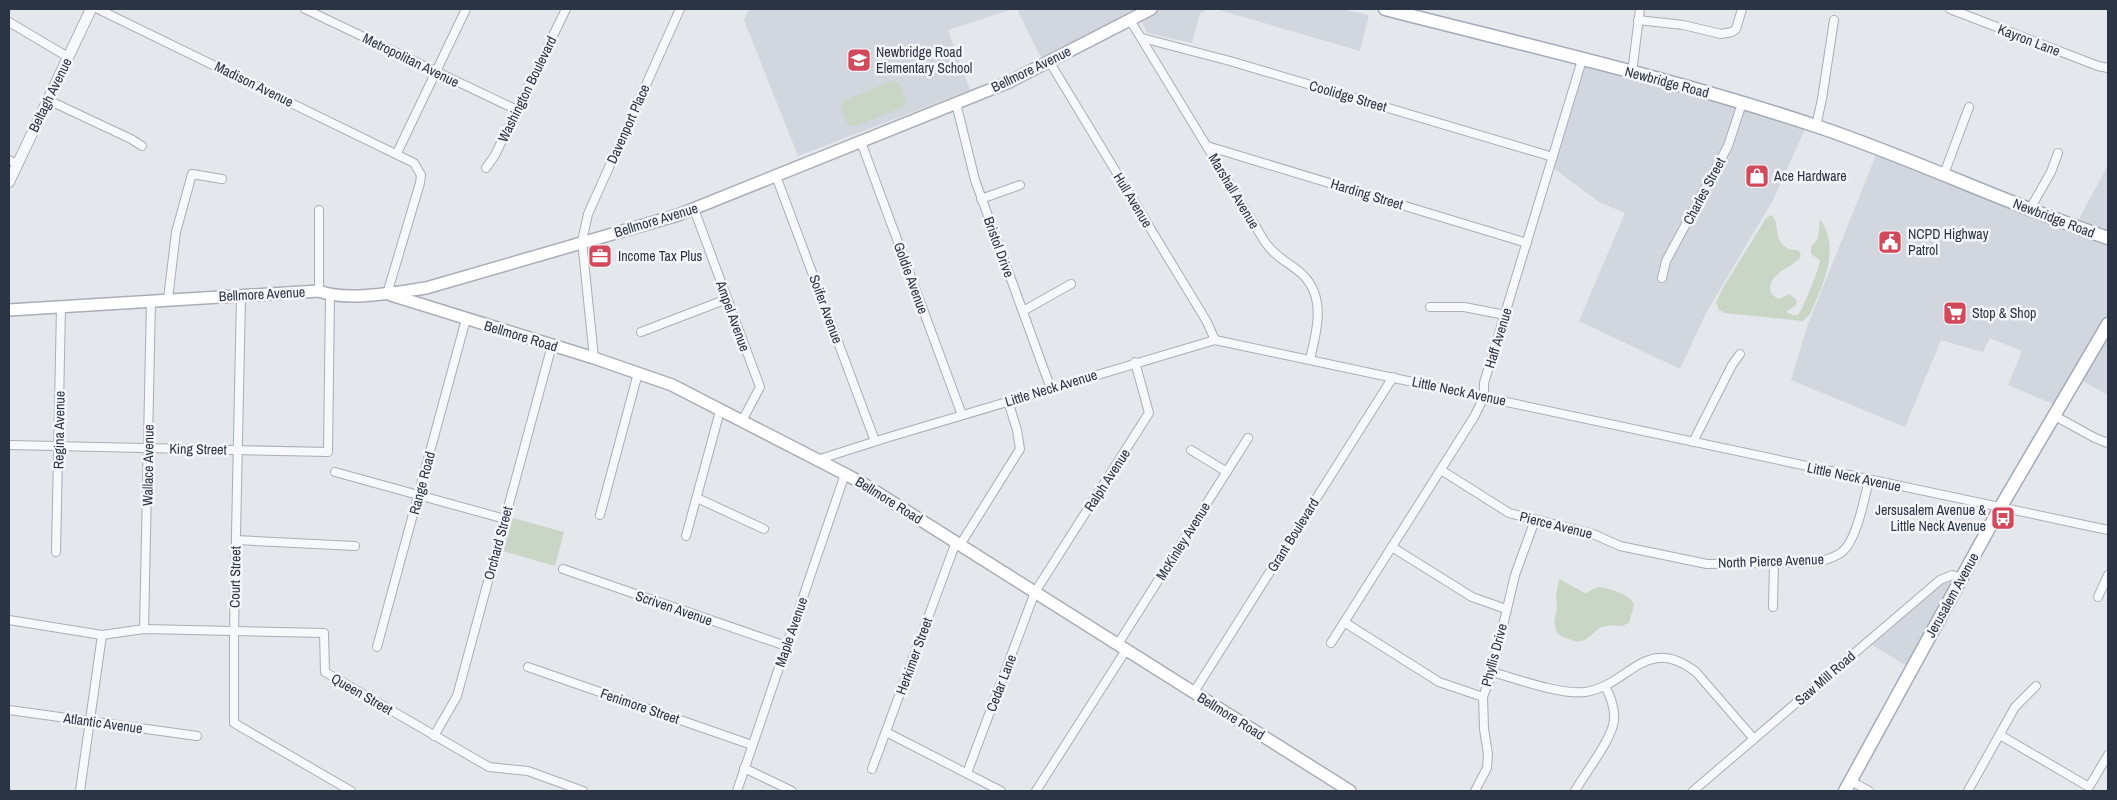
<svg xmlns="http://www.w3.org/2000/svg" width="2117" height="800" viewBox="0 0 2117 800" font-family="'Archivo Narrow',sans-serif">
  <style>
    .built { fill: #d2d6de }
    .green { fill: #c9d6c5 }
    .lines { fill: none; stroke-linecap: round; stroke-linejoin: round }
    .minor-casing { stroke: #a9aeb7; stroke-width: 10 }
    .tertiary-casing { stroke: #a9aeb7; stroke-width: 12 }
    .secondary-casing { stroke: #a9aeb7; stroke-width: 14 }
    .primary-casing { stroke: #a3abb8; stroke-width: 15 }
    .minor { stroke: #f7f8fa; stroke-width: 8 }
    .tertiary { stroke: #f7f8fa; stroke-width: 10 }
    .secondary { stroke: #fff; stroke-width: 11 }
    .primary { stroke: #fff; stroke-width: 12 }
    .labels { text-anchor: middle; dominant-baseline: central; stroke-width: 5; stroke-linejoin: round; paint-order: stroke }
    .street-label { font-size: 14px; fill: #2b3445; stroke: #f4f6f9 }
    .poi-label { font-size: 14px; fill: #2b3445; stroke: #f4f6f9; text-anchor: start }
  </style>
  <rect width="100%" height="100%" fill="#e4e7ec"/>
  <g class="built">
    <path d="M749,9H1013L948,30L970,90L798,156L744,20Z"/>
    <path d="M1017,9H1136L1041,58Z"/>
    <path d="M1136,9H1207L1200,14L1192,43L1147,33Z"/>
    <path d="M1216,9H1342L1369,15L1360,51Z"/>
    <path d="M1583,62L1807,125L1773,200L1706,313L1680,369L1579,321L1625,213L1599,202L1552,167Z"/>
    <path d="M1878,150L2074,228L2108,165V395L2079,379L2060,407L2008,385L2022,351L1990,338L1983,352L1941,340L1905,427L1791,380L1807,327Z"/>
    <path d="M1947,575L1960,578L1910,668L1869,643Z"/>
  </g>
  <g class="green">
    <path d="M894,80L901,85L906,103L903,107L856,126H851L847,123L840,106L843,101Z"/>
    <path d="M1771,215C1782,224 1771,238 1787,248C1792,251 1795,249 1799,251L1801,256C1795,266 1782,268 1775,277C1767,285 1769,296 1780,299L1789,294L1797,300L1796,305L1786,312L1792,315H1798C1803,309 1820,267 1820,260L1811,254V247L1818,239L1820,219C1841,250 1823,284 1810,314L1803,321L1725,313L1719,310L1716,302L1723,288L1766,218Z"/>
    <path d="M513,518L564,532L555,566L503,551Z"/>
    <path d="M1559,579L1585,593C1590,592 1594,587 1600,587C1609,588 1632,595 1634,605L1629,623L1622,626L1613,625L1601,627L1585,640L1577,642L1563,637L1557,633L1554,621L1557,609L1556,595Z"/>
  </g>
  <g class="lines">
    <g class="minor-casing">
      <g id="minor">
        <path d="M98,9L414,163L421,175L420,183L387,294"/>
        <path d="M305,9L517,110"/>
        <path d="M1950,9L2098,66L2108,68"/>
        <path d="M1130,20L1265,242C1275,257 1290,263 1303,275C1326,298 1317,331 1310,359"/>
        <path d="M1638,20L1683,25L1721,34L1732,32L1736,29L1742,9"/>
        <path d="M9,22L68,57"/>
        <path d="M1142,38L1230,61L1553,157"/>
        <path d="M1049,61L1207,322L1215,340"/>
        <path d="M1632,73L1640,9"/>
        <path d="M48,100L131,139L142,146"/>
        <path d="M956,103L975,180L1051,389"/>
        <path d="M1816,126L1822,99L1834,20"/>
        <path d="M861,142L962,415"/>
        <path d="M1207,146L1527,243"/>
        <path d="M397,153L466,9"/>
        <path d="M9,160L17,164"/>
        <path d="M486,168L495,155L566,9"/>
        <path d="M1944,174L1969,107"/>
        <path d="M776,176L875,441"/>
        <path d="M981,199L1020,185"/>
        <path d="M694,209L760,387L742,421"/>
        <path d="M2030,209L2051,172L2058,153"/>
        <path d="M319,210V291"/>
        <path d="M1662,278L1666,261L1728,146L1742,103"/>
        <path d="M241,296L234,630V723L351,791"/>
        <path d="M168,299L176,232L192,174L222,179"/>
        <path d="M1430,307H1464L1505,315"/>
        <path d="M1023,311L1071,284"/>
        <path d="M641,332L727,299"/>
        <path d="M594,358L582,241L588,214L680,9"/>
        <path d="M2055,416L2095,438L2108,443"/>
        <path d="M1693,442L1732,365L1740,354"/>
        <path d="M9,445L328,452L330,296"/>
        <path d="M1191,450L1227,472"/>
        <path d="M817,460L886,438L1215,340L2108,530"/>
        <path d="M1441,470L1509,513L1593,534L1620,546L1707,564L1817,562C1826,560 1834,558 1842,552C1857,540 1864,499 1869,480"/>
        <path d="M335,472L505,519"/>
        <path d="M697,498L764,529"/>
        <path d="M600,515L638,373"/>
        <path d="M686,536L720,411"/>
        <path d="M236,540L355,546"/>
        <path d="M960,545L1020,449L1017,430L1008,401"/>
        <path d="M1392,547L1472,597L1506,609"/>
        <path d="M56,552L61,307"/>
        <path d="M563,569L786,646"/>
        <path d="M2098,597L2108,575"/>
        <path d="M1773,607L1774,563"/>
        <path d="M9,620L102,635L144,629L324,633L325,672L489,767L528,771L583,791"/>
        <path d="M1344,622L1439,682L1483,697"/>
        <path d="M144,629L151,300"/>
        <path d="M1331,643L1474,417L1484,397V383L1582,60"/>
        <path d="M1118,644L1248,438"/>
        <path d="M377,647L466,319"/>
        <path d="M528,667L752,745"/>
        <path d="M1492,672C1517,679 1561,695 1585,692C1629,686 1645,633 1696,672L1754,739"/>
        <path d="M1194,692L1393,377"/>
        <path d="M9,710L197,736"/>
        <path d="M886,732L1001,791"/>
        <path d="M2000,735L2089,787L2108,755"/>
        <path d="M434,736L457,696L552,345"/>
        <path d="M744,768L792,791"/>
        <path d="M872,769L956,542"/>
        <path d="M967,773L1035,592L1149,413L1135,362"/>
        <path d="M1851,781L1869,791"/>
        <path d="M80,791L102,635"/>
        <path d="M737,791L845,474"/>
        <path d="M1036,791L1126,650"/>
        <path d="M1475,791L1487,768L1488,754L1484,729L1483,697L1492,672L1515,575L1535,520"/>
        <path d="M1575,791C1585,773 1613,738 1614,720C1615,707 1610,696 1605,686"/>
        <path d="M1693,791L1940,580L1952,575L1962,578"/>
        <path d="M1968,791L2015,707L2036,686"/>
      </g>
    </g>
    <g class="tertiary-casing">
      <path id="tertiary" d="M9,182L91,9"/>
    </g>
    <g class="secondary-casing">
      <g id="secondary">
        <path d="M391,295L594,358L672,385L845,474L862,483L1350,791"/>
        <path d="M9,310L319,291C346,302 397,292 426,288L678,215L1009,82L1151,9"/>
      </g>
    </g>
    <g class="primary-casing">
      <g id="primary">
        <path d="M1385,9C1529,46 1675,79 1816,126C1915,159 2009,205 2108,238"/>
        <path d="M1845,791L2000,508L2108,324"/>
      </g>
    </g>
    <use href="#minor" class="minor"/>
    <use href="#tertiary" class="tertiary"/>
    <use href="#secondary" class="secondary"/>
    <use href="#primary" class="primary"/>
  </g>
  <defs>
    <g id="school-square" transform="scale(1.25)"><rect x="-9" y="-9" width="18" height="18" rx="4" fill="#d1495b" stroke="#f4f6f9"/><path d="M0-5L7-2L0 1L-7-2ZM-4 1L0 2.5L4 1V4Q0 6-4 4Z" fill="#fff"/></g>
    <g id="shop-square" transform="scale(1.25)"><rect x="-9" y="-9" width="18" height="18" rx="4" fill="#d1495b" stroke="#f4f6f9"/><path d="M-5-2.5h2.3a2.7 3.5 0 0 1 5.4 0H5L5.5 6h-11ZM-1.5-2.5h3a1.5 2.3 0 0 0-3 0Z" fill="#fff"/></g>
    <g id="civic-square" transform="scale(1.25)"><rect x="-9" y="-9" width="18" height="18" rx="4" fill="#d1495b" stroke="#f4f6f9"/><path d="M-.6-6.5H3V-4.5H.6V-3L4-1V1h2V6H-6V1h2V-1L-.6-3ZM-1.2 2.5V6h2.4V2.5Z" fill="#fff"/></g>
    <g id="office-square" transform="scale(1.25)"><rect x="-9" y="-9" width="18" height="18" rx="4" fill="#d1495b" stroke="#f4f6f9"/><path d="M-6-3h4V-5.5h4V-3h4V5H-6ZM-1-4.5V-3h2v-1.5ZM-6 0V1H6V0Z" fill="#fff"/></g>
    <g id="supermarket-square" transform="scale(1.25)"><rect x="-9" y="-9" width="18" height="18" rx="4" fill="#d1495b" stroke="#f4f6f9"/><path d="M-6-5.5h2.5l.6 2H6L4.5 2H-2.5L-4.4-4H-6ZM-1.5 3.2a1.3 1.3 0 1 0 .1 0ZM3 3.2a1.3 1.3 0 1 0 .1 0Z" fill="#fff"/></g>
    <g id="bus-square" transform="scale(1.25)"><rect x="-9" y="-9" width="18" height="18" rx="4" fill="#d1495b" stroke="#f4f6f9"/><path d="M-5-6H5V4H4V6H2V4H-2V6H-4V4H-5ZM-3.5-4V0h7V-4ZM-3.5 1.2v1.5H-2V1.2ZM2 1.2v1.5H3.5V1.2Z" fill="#fff"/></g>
  </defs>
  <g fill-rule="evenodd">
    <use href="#school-square" x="859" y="60"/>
    <use href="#shop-square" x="1757" y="176"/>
    <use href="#civic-square" x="1890" y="242"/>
    <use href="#office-square" x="600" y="256"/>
    <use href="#supermarket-square" x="1955" y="313"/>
    <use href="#bus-square" x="2003" y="518"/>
  </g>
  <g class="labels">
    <g class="street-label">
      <text transform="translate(2029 40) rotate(21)">Kayron Lane</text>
      <text transform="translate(411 60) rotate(26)">Metropolitan Avenue</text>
      <text transform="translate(1031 69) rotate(-26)">Bellmore Avenue</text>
      <text transform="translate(1667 82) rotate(15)">Newbridge Road</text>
      <text transform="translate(254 84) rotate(26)">Madison Avenue</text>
      <text transform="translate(527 89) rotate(-64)">Washington Boulevard</text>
      <text transform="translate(50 95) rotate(-64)">Beltagh Avenue</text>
      <text transform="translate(1348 96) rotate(16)">Coolidge Street</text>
      <text transform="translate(628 124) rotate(-66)">Davenport Place</text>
      <text transform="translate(1234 191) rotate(59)">Marshall Avenue</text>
      <text transform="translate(1704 191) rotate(-62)">Charles Street</text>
      <text transform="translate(1367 194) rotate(17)">Harding Street</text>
      <text transform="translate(1133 200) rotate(59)">Hull Avenue</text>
      <text transform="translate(2054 218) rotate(21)">Newbridge Road</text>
      <text transform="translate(656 220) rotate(-17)">Bellmore Avenue</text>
      <text transform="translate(999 247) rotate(70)">Bristol Drive</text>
      <text transform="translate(911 278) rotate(70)">Goldie Avenue</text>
      <text transform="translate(262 294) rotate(-3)">Bellmore Avenue</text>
      <text transform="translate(826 309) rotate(70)">Soifer Avenue</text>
      <text transform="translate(733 316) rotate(70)">Ampel Avenue</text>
      <text transform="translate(521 336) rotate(17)">Bellmore Road</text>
      <text transform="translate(1498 338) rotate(-73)">Haff Avenue</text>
      <text transform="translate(1051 388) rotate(-17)">Little Neck Avenue</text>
      <text transform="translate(1459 391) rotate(12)">Little Neck Avenue</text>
      <text transform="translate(59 430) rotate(-89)">Regina Avenue</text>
      <text transform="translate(198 449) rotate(1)">King Street</text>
      <text transform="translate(148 465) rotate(-89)">Wallace Avenue</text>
      <text transform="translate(1854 477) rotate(12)">Little Neck Avenue</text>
      <text transform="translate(1107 480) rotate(-57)">Ralph Avenue</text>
      <text transform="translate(422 483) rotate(-75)">Range Road</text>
      <text transform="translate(889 500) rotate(32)">Bellmore Road</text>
      <text transform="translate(1556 525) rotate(14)">Pierce Avenue</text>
      <text transform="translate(1293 535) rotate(-58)">Grant Boulevard</text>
      <text transform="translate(1183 541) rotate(-58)">McKinley Avenue</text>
      <text transform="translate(498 543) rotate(-75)">Orchard Street</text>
      <text transform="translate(1771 561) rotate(-2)">North Pierce Avenue</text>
      <text transform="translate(235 577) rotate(-89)">Court Street</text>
      <text transform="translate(1952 595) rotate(-61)">Jerusalem Avenue</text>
      <text transform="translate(674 608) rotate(19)">Scriven Avenue</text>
      <text transform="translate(791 632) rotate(-71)">Maple Avenue</text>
      <text transform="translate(1494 655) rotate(-75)">Phyllis Drive</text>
      <text transform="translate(914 656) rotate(-70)">Herkimer Street</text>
      <text transform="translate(1825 678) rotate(-41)">Saw Mill Road</text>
      <text transform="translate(1001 683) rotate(-69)">Cedar Lane</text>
      <text transform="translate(362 694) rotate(30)">Queen Street</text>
      <text transform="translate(640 706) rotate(19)">Fenimore Street</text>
      <text transform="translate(1231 716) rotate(32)">Bellmore Road</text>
      <text transform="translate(103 723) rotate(8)">Atlantic Avenue</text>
    </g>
    <g class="poi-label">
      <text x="876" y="52">Newbridge Road<tspan x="876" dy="16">Elementary School</tspan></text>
      <text x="1774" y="176">Ace Hardware</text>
      <text x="1908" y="234">NCPD Highway<tspan x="1908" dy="16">Patrol</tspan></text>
      <text x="618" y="256">Income Tax Plus</text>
      <text x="1972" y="313">Stop &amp; Shop</text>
      <text x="1986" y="510" text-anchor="end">Jersusalem Avenue &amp;<tspan x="1986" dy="16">Little Neck Avenue</tspan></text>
    </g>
  </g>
  <rect width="2117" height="800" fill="none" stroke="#2b3445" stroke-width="20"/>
</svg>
